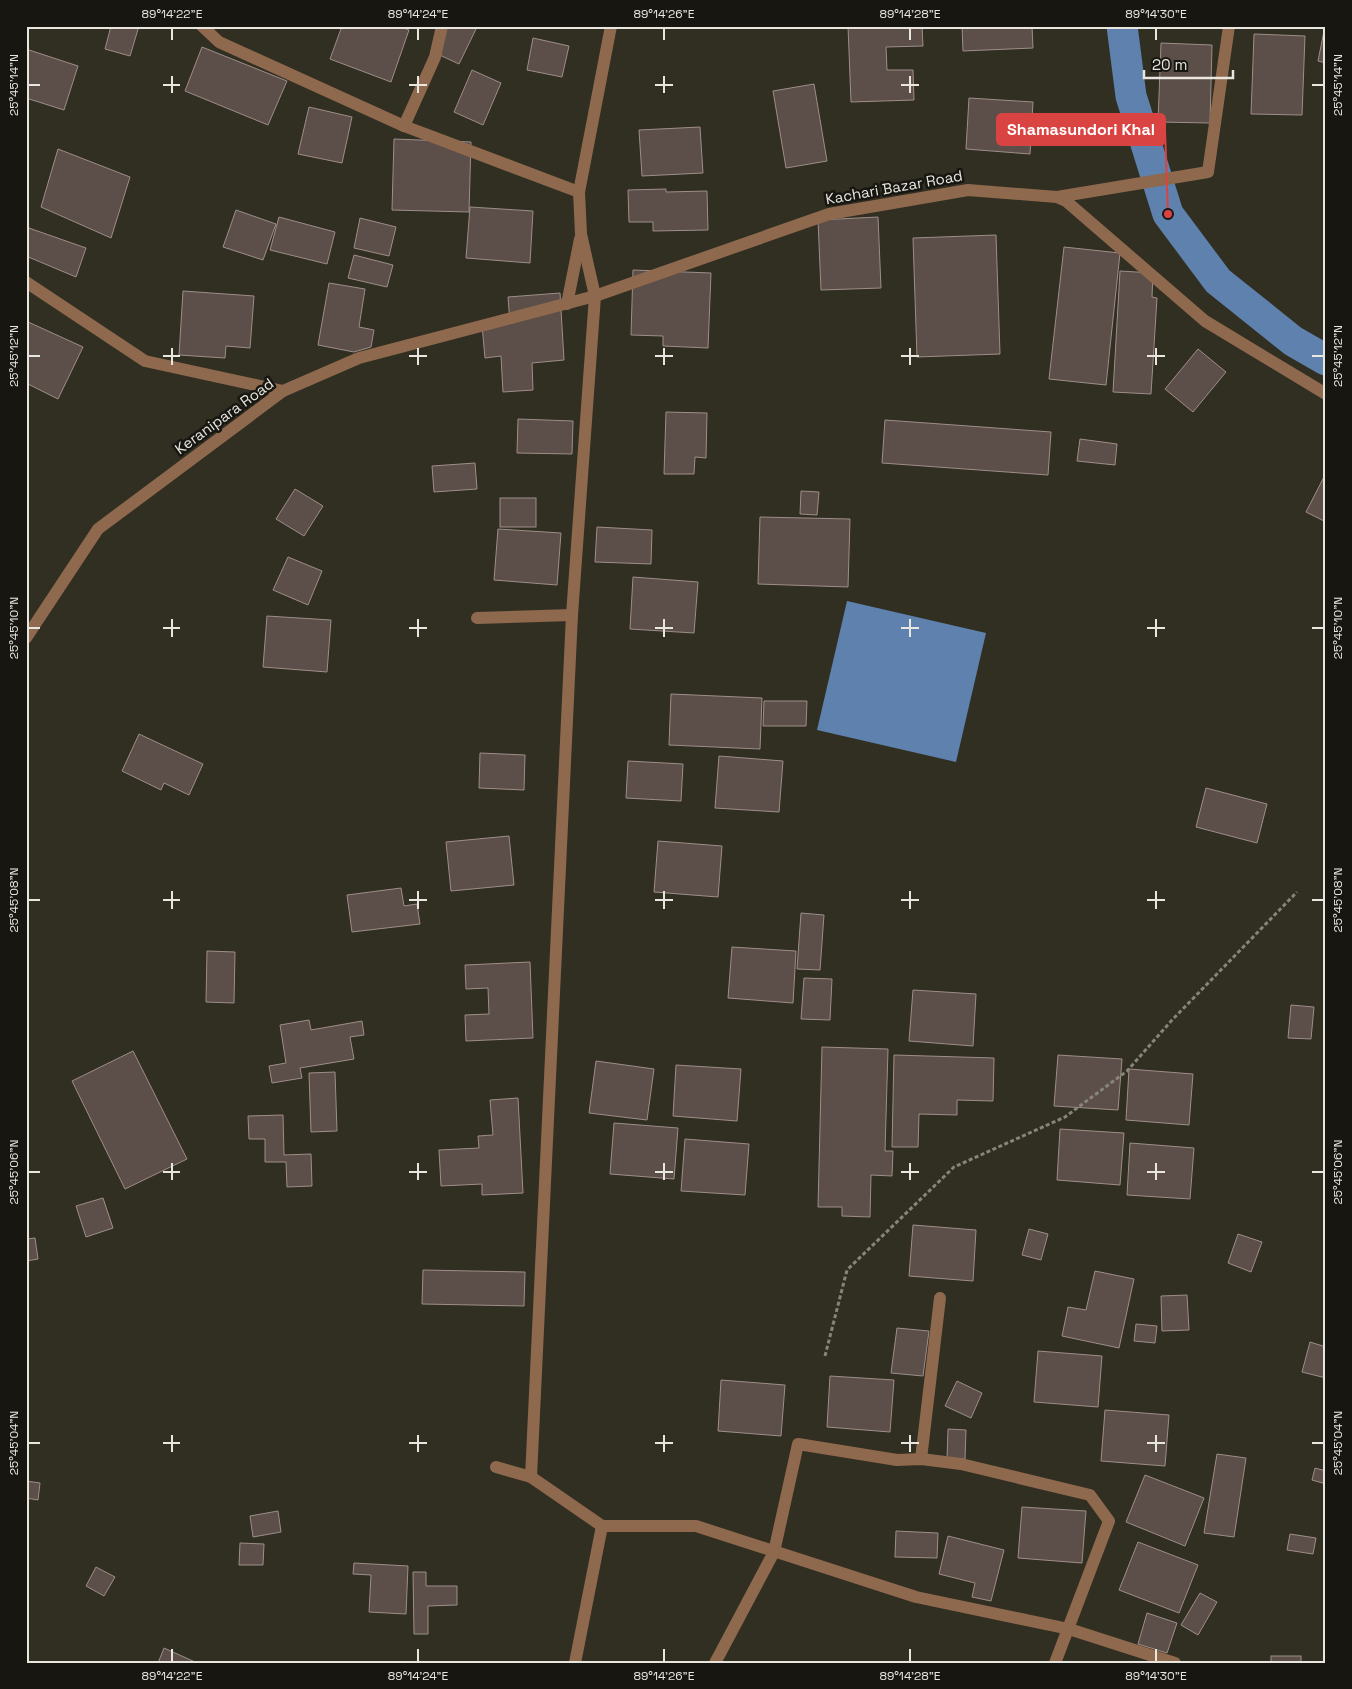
<svg xmlns="http://www.w3.org/2000/svg" width="1352" height="1689" viewBox="0 0 1352 1689" font-family="'Space Grotesk',sans-serif">
  <style>
    .water { fill: #5e81ad }
    .lines { fill: none; stroke-linecap: round; stroke-linejoin: round }
    .canal { stroke: #5e81ad; stroke-width: 31 }
    .building { fill: #5c4e49; stroke: #9e8e89 }
    .path { stroke: #87857b; stroke-width: 3; stroke-dasharray: 4 2.5; stroke-linecap: butt }
    .minor { stroke: #8e694d; stroke-width: 12 }
    .ticks { fill: none; stroke: #e8e6df; stroke-width: 2 }
    .labels { text-anchor: middle; dominant-baseline: central; stroke-width: 5; stroke-linejoin: round; paint-order: stroke }
    .street-label { font-size: 15px; fill: #e8e6df; stroke: #171611 }
    .leader { fill: none; stroke: #d94443; stroke-width: 2 }
    .callout-dot { fill: #d94443; stroke: #171611; stroke-width: 2 }
    .callout { fill: #d94443; stroke: #d94443; stroke-width: 2 }
    .callout-label { font-size: 16px; text-anchor: middle; font-weight: bold; fill: #fff }
    .neatline { fill: none; stroke: #e8e6df; stroke-width: 2 }
    .ticks-label { font-size: 12px; text-anchor: middle; fill: #e8e6df }
  </style>
  <rect width="100%" height="100%" fill="#312e22"/>
  <path class="water" d="M847,601L986,633L956,762L817,730Z"/>
  <g class="lines">
    <path class="canal" d="M1122,26L1131,96L1168,214L1218,281L1293,341L1326,360"/>
  </g>
  <g class="building">
    <path d="M111,26H139L130,56L105,49Z"/>
    <path d="M342,26H398L409,30L391,82L330,59Z"/>
    <path d="M443,26L477,27L459,64L431,51Z"/>
    <path d="M848,26H922L923,46L886,47L887,70H913L914,100L851,102Z"/>
    <path d="M962,26H1032L1033,48L963,51Z"/>
    <path d="M1325,26H1326V63L1318,61Z"/>
    <path d="M1254,34L1305,36L1302,115L1251,114Z"/>
    <path d="M533,38L569,46L562,77L527,70Z"/>
    <path d="M1161,43L1212,45L1210,123L1158,122Z"/>
    <path d="M202,47L287,81L268,125L185,91Z"/>
    <path d="M26,49L78,66L64,110L26,98Z"/>
    <path d="M472,70L501,83L483,125L454,112Z"/>
    <path d="M814,84L827,161L786,168L773,91Z"/>
    <path d="M969,98L1033,102L1030,154L966,149Z"/>
    <path d="M309,107L352,117L342,163L298,154Z"/>
    <path d="M700,127L703,173L642,176L639,130Z"/>
    <path d="M394,139L471,142L469,212L392,210Z"/>
    <path d="M58,149L130,177L111,238L41,207Z"/>
    <path d="M666,189V192L707,191L708,230L653,231V222H629L628,190Z"/>
    <path d="M470,207L533,211L530,263L466,258Z"/>
    <path d="M236,210L276,224L263,260L223,247Z"/>
    <path d="M279,217L335,232L327,264L270,250Z"/>
    <path d="M878,217L881,288L821,290L818,220Z"/>
    <path d="M360,218L396,227L389,256L354,248Z"/>
    <path d="M26,227L86,248L76,277L26,256Z"/>
    <path d="M996,235L1000,354L917,357L913,238Z"/>
    <path d="M1064,247L1120,253L1106,385L1049,379Z"/>
    <path d="M354,255L393,265L387,287L348,278Z"/>
    <path d="M633,270L711,273L708,348L663,346V336L631,335Z"/>
    <path d="M1120,271L1153,273L1152,297L1157,298L1151,394L1113,392Z"/>
    <path d="M329,283L365,289L359,327L374,330L371,347L354,352L318,345Z"/>
    <path d="M183,291L254,296L250,348L226,346L225,358L179,355Z"/>
    <path d="M560,293L564,360L532,363L533,390L503,392L501,356L485,358L482,325L510,323L508,297Z"/>
    <path d="M26,321L83,347L58,399L26,383Z"/>
    <path d="M1198,349L1226,372L1193,412L1165,389Z"/>
    <path d="M666,412L707,413L706,458L695,457L694,474H664Z"/>
    <path d="M518,419L573,421L572,454L517,453Z"/>
    <path d="M885,420L1051,432L1048,475L882,463Z"/>
    <path d="M1080,439L1117,444L1115,465L1077,461Z"/>
    <path d="M475,463L477,489L434,492L432,466Z"/>
    <path d="M1326,473V522L1306,512Z"/>
    <path d="M295,489L323,506L304,536L276,519Z"/>
    <path d="M801,491L819,492L817,515L800,514Z"/>
    <rect x="500" y="498" width="36" height="29"/>
    <path d="M760,517L850,519L848,587L758,584Z"/>
    <path d="M597,527L652,530L651,564L595,562Z"/>
    <path d="M498,529L561,533L557,585L494,580Z"/>
    <path d="M288,557L322,571L308,605L273,590Z"/>
    <path d="M633,577L698,582L694,633L630,629Z"/>
    <path d="M267,616L331,620L327,672L263,667Z"/>
    <path d="M671,694L762,698L760,749L669,745Z"/>
    <path d="M764,701H807L806,726H763Z"/>
    <path d="M139,734L203,764L189,795L164,783L161,790L122,771Z"/>
    <path d="M480,753L525,755L524,790L479,788Z"/>
    <path d="M719,756L783,761L779,812L715,808Z"/>
    <path d="M628,761L683,764L681,801L626,798Z"/>
    <path d="M1206,788L1267,804L1257,843L1196,827Z"/>
    <path d="M509,836L514,885L451,891L446,842Z"/>
    <path d="M658,841L722,846L718,897L654,892Z"/>
    <path d="M401,888L404,906L417,904L420,924L352,932L347,895Z"/>
    <path d="M801,913L824,915L820,970L797,969Z"/>
    <path d="M732,947L796,951L793,1003L728,998Z"/>
    <path d="M207,951L235,952L234,1003L206,1002Z"/>
    <path d="M530,962L533,1038L466,1041L465,1015L489,1014L488,988L466,989L465,965Z"/>
    <path d="M804,978L832,979L830,1020L801,1019Z"/>
    <path d="M913,990L976,994L973,1046L909,1041Z"/>
    <path d="M1291,1005L1314,1007L1311,1039L1288,1038Z"/>
    <path d="M309,1020L311,1030L362,1021L364,1035L350,1037L354,1059L300,1068L302,1078L272,1083L269,1066L286,1063L280,1025Z"/>
    <path d="M822,1047L888,1049L885,1151H893L892,1176L871,1175L870,1217L842,1216V1207H818Z"/>
    <path d="M133,1051L187,1159L125,1189L72,1081Z"/>
    <path d="M894,1055L994,1058L993,1101L957,1100V1115L919,1114L918,1147H892Z"/>
    <path d="M1058,1055L1122,1059L1118,1110L1054,1106Z"/>
    <path d="M596,1061L654,1069L647,1120L589,1113Z"/>
    <path d="M676,1065L741,1069L737,1121L673,1116Z"/>
    <path d="M1129,1069L1193,1074L1189,1125L1126,1120Z"/>
    <path d="M335,1072L337,1131L311,1132L309,1073Z"/>
    <path d="M518,1098L523,1193L482,1195V1184L441,1186L439,1150L479,1148L478,1136L493,1135L490,1100Z"/>
    <path d="M283,1115L284,1155L311,1154L312,1186L287,1187L286,1162H265V1139H249L248,1116Z"/>
    <path d="M614,1123L678,1128L674,1179L610,1174Z"/>
    <path d="M1060,1129L1124,1133L1120,1185L1057,1180Z"/>
    <path d="M685,1139L749,1144L745,1195L681,1191Z"/>
    <path d="M1130,1143L1194,1148L1190,1199L1127,1195Z"/>
    <path d="M103,1198L113,1228L86,1237L76,1206Z"/>
    <path d="M913,1225L976,1230L973,1281L909,1276Z"/>
    <path d="M1029,1229L1048,1234L1041,1260L1022,1255Z"/>
    <path d="M1238,1234L1262,1242L1251,1272L1228,1263Z"/>
    <path d="M35,1238L38,1259L26,1261V1239Z"/>
    <path d="M423,1270L525,1272L524,1306L422,1304Z"/>
    <path d="M1095,1271L1134,1279L1119,1348L1062,1336L1068,1307L1086,1310Z"/>
    <path d="M1187,1295L1189,1330L1162,1331L1161,1296Z"/>
    <path d="M1136,1324L1157,1326L1155,1343L1134,1341Z"/>
    <path d="M897,1328L929,1331L923,1376L891,1373Z"/>
    <path d="M1310,1342L1326,1347V1378L1302,1372Z"/>
    <path d="M1038,1351L1102,1356L1098,1407L1034,1402Z"/>
    <path d="M830,1376L894,1380L890,1432L827,1427Z"/>
    <path d="M721,1380L785,1385L781,1436L718,1431Z"/>
    <path d="M957,1381L982,1393L971,1418L945,1406Z"/>
    <path d="M1105,1410L1169,1415L1165,1466L1101,1461Z"/>
    <path d="M948,1429L966,1430L965,1459H947Z"/>
    <path d="M1217,1454L1246,1458L1234,1537L1204,1533Z"/>
    <path d="M1315,1468L1326,1471V1484L1312,1480Z"/>
    <path d="M1145,1475L1204,1498L1185,1546L1126,1522Z"/>
    <path d="M26,1481L40,1483L38,1500L26,1498Z"/>
    <path d="M1022,1507L1086,1511L1082,1563L1018,1558Z"/>
    <path d="M278,1511L281,1532L253,1537L250,1516Z"/>
    <path d="M896,1531L938,1533L937,1558L895,1557Z"/>
    <path d="M1290,1534L1316,1538L1313,1554L1287,1550Z"/>
    <path d="M948,1536L1004,1550L991,1601L972,1597L975,1583L939,1574Z"/>
    <path d="M1138,1542L1198,1565L1179,1613L1119,1590Z"/>
    <path d="M240,1543L264,1544L263,1565H239Z"/>
    <path d="M354,1563L408,1566L406,1614L369,1612L371,1575L353,1574Z"/>
    <path d="M96,1567L115,1577L104,1596L86,1586Z"/>
    <path d="M413,1572H426V1586H457V1605L428,1606V1634H414Z"/>
    <path d="M1200,1593L1217,1602L1198,1635L1181,1625Z"/>
    <path d="M1147,1613L1177,1623L1167,1653L1138,1644Z"/>
    <path d="M164,1648L195,1662L194,1663H158Z"/>
    <rect x="1271" y="1656" width="30" height="7"/>
  </g>
  <g class="lines">
    <path class="path" d="M825,1356L847,1270L954,1167L1065,1117L1127,1071L1173,1019L1297,892"/>
    <g class="minor">
      <path d="M202,26L219,42L404,126L579,192"/>
      <path d="M404,126L435,57L442,26"/>
      <path d="M1057,197L1208,172L1229,26"/>
      <path d="M26,282L145,361L283,391"/>
      <path d="M567,304L580,239"/>
      <path d="M477,618L572,615"/>
      <path d="M26,638L98,529L283,391L359,358L595,296L829,214L968,190L1057,197L1066,201L1205,321L1326,394"/>
      <path d="M921,1459L940,1298"/>
      <path d="M496,1467L531,1477L602,1526H696L916,1597L1069,1629L1175,1663"/>
      <path d="M531,1477L572,615L595,296L581,234L579,192L611,26"/>
      <path d="M575,1663L602,1526"/>
      <path d="M715,1663L774,1552L798,1444L897,1460L921,1459L961,1464L1090,1495L1109,1521L1055,1663"/>
    </g>
  </g>
  <path class="ticks" d="M172,28V40M418,28V40M664,28V40M910,28V40M1156,28V40M172,76V93M418,76V93M664,76V93M910,76V93M28,85H40M163,85H180M409,85H427M655,85H673M901,85H919M1312,85H1324M172,348V365M418,348V365M664,348V365M910,348V365M1156,348V365M28,356H40M163,356H180M409,356H427M655,356H673M901,356H919M1147,356H1165M1312,356H1324M172,619V637M418,619V637M664,619V637M910,619V637M1156,619V637M28,628H40M163,628H180M409,628H427M655,628H673M901,628H919M1147,628H1165M1312,628H1324M172,891V909M418,891V909M664,891V909M910,891V909M1156,891V909M28,900H40M163,900H180M409,900H427M655,900H673M901,900H919M1147,900H1165M1312,900H1324M172,1163V1180M418,1163V1180M664,1163V1180M910,1163V1180M1156,1163V1180M28,1172H40M163,1172H180M409,1172H427M655,1172H673M901,1172H919M1147,1172H1165M1312,1172H1324M172,1435V1452M418,1435V1452M664,1435V1452M910,1435V1452M1156,1435V1452M28,1443H40M163,1443H180M409,1443H427M655,1443H673M901,1443H919M1147,1443H1165M1312,1443H1324M172,1649V1662M418,1649V1662M664,1649V1662M910,1649V1662M1156,1649V1662"/>
  <g class="labels">
    <g class="street-label">
      <text transform="translate(894 187) rotate(-10)">Kachari Bazar Road</text>
      <text transform="translate(224 416) rotate(-36)">Keranipara Road</text>
    </g>
  </g>
  <path class="leader" d="M1168 214L1165 130"/>
  <circle class="callout-dot" cx="1168" cy="214" r="5"/>
  <rect class="callout" x="997" y="114" width="168" height="31" rx="5"/>
  <g class="callout-label">
    <text x="1081" y="135">Shamasundori Khal</text>
  </g>
  <rect width="1352" height="1689" fill="none" stroke="#171611" stroke-width="55"/>
  <path d="M1144 70v8h89v-8" fill="none" stroke="#e8e6df" stroke-width="2.5"/>
  <text x="1152" y="70" font-size="15" fill="#e8e6df" stroke="#171611" stroke-width="4" paint-order="stroke">20 m</text>
  <rect x="28" y="28" width="1296" height="1634" class="neatline"/>
  <g class="ticks-label">
    <text x="172" y="18">89°14'22"E</text>
    <text x="418" y="18">89°14'24"E</text>
    <text x="664" y="18">89°14'26"E</text>
    <text x="910" y="18">89°14'28"E</text>
    <text x="1156" y="18">89°14'30"E</text>
    <text transform="translate(14 85) rotate(-90)" y="4">25°45'14"N</text>
    <text transform="translate(1338 85) rotate(-90)" y="4">25°45'14"N</text>
    <text transform="translate(14 356) rotate(-90)" y="4">25°45'12"N</text>
    <text transform="translate(1338 356) rotate(-90)" y="4">25°45'12"N</text>
    <text transform="translate(14 628) rotate(-90)" y="4">25°45'10"N</text>
    <text transform="translate(1338 628) rotate(-90)" y="4">25°45'10"N</text>
    <text transform="translate(14 900) rotate(-90)" y="4">25°45'08"N</text>
    <text transform="translate(1338 900) rotate(-90)" y="4">25°45'08"N</text>
    <text transform="translate(14 1172) rotate(-90)" y="4">25°45'06"N</text>
    <text transform="translate(1338 1172) rotate(-90)" y="4">25°45'06"N</text>
    <text transform="translate(14 1443) rotate(-90)" y="4">25°45'04"N</text>
    <text transform="translate(1338 1443) rotate(-90)" y="4">25°45'04"N</text>
    <text x="172" y="1680">89°14'22"E</text>
    <text x="418" y="1680">89°14'24"E</text>
    <text x="664" y="1680">89°14'26"E</text>
    <text x="910" y="1680">89°14'28"E</text>
    <text x="1156" y="1680">89°14'30"E</text>
  </g>
</svg>
